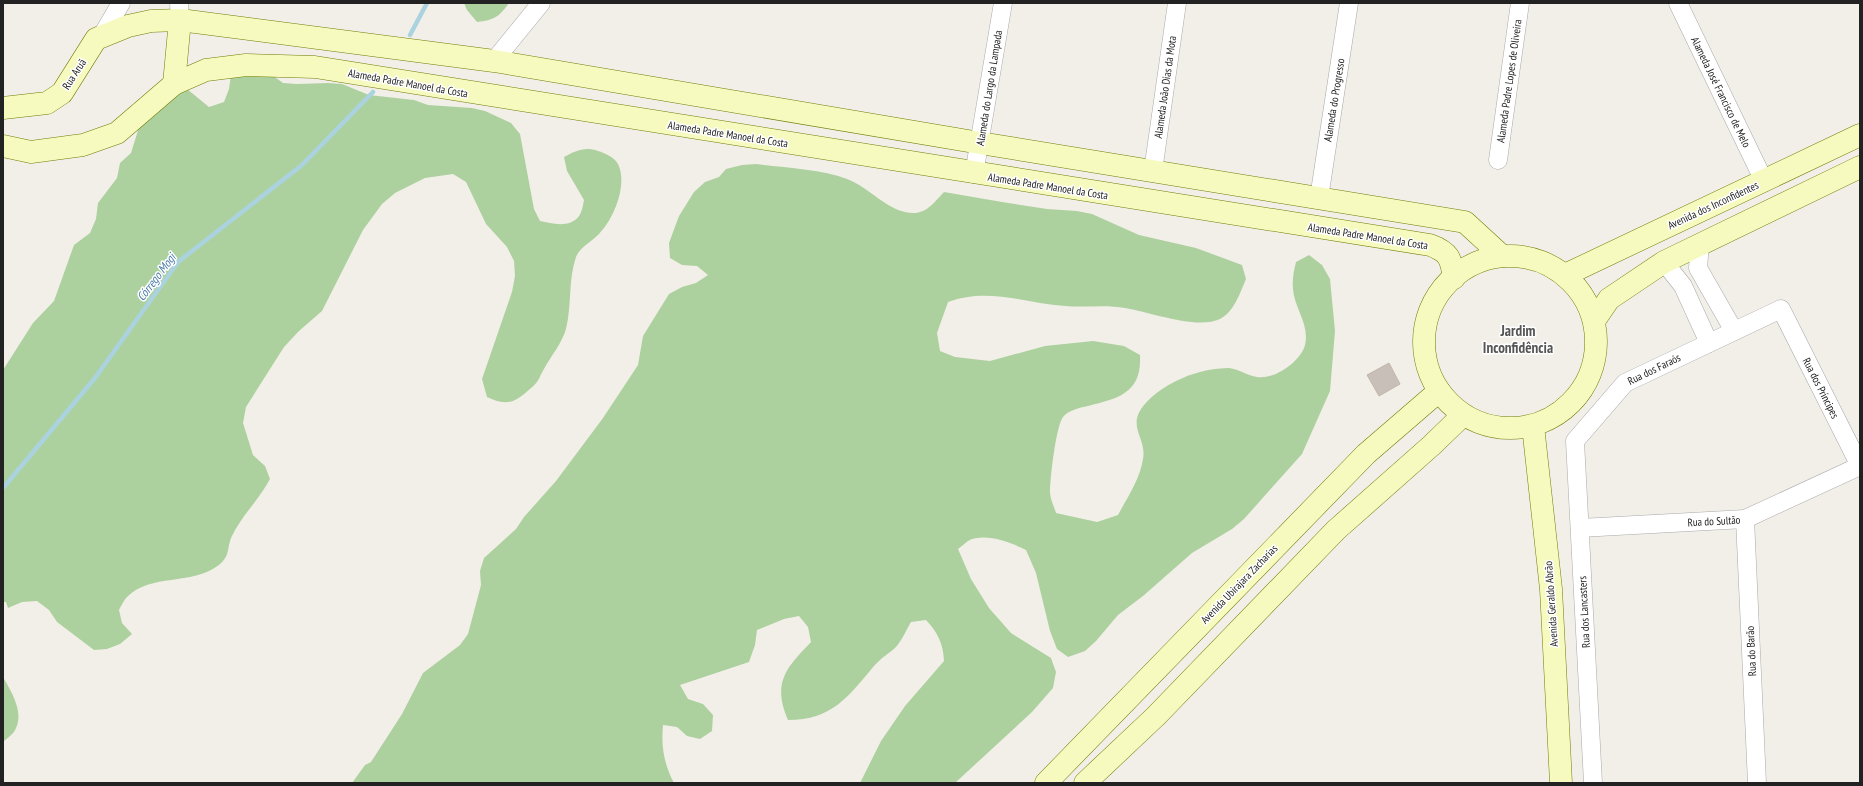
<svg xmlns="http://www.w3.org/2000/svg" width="1863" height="786" viewBox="0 0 1863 786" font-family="'PT Sans Narrow',sans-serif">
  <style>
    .forest { fill: #add19e }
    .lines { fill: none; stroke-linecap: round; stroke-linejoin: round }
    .stream { stroke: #aad3df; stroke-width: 4.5 }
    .building { fill: #c7bfb8; stroke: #c4b6ab }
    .street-casing { stroke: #a9a9a9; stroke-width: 19 }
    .secondary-casing { stroke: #707d05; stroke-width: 23 }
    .street { stroke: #fff; stroke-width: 18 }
    .secondary { stroke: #f7fabf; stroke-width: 22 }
    .labels { text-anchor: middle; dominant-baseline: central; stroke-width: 3; stroke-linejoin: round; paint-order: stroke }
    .street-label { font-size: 11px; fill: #222; stroke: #fff }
    .water-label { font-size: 12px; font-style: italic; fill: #4a7aab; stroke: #fff }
    .district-label { font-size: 15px; font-weight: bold; fill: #555; stroke: #fff }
  </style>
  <rect width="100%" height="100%" fill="#f2efe9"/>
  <g class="forest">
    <path d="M464,3H509C499,17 494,20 477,22L467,10Z"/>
    <path d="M231,75H272L283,83L297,84L328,83L342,84L369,95L414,100L428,105L472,108L485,111L511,123L520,134L534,209L540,221C553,224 570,228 579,216C582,212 583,205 584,200L567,171L564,157C575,151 585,146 598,151C605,153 614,157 618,164C628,184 614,219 599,234C591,242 580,247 576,257C568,280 572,305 566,329C562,343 551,356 544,369C541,373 540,378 537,382C532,388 519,399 513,401C503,404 496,401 487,397L482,379L512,292L515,276L514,261L507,247L486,224L466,182L453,174L425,178L395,193L382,204L363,230L322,311L299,331L284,347L246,407L243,423L253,455L265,466L270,479C259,500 241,516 231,538C227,549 230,556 219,565C191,586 151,573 127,597C124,600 121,606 119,610L122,623L132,634L120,644L107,649L94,650L57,622L49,610L37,601L22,602L8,608L6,602H3V370L33,323L54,301L74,245L90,233L96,219L98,203L117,178L120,163L131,153L140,124L172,93L187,89L209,107L224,102L229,89Z"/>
    <path d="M756,164C785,168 821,169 847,179C869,187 888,212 912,213C927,214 935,201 944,192L1002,202L1047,209L1077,211L1092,214L1139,235L1196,248L1242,265L1246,279C1240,293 1234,312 1220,319C1197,330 1150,312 1125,308C1105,304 1085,308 1065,306C1023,303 989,287 948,302L937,333L940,351L955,357L990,361L1045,346L1093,341L1124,346L1140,355C1142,393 1119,398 1088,406C1079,408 1069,410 1063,417C1056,426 1050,479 1050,492C1050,499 1054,506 1056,513L1097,522L1118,515C1127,498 1140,479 1143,459C1147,438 1126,427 1144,405C1164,382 1199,368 1229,368C1239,369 1248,376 1257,377C1275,380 1301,361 1305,345C1310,324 1294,308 1293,289C1292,280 1294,270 1296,262L1309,255L1322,265L1330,279L1335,331L1330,391L1302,454L1244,519L1232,529L1192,553L1143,596L1118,615L1096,641L1085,651L1068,657L1057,649L1050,631L1036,573L1026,550C1012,543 985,532 968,541C965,543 962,546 958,549L971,579L989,608L1011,633L1051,658L1056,672L1053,688L1032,712L955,783H860L881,741L905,706L944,661C943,643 938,633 926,620L911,622C906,630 902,641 895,648C888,654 881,658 874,666C848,697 832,720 788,720C772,683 786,668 811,642L808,627L799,616L784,619L757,630L755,645L749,662L680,685L688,699L703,704L713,715L712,731L700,739L687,736L677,727L663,725C661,747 664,764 674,783H352L365,765L371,762L402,714L423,673L460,645L468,634L481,585L480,571L484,558L516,529L524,517L556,481L603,418L638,365L643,336L669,294L682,287L696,283L708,275L697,266L682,265L670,258L669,243L679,216L694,192L705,182L719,177L726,169L742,165Z"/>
    <path d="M3,677C11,691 24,712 16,728C14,734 7,738 3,742Z"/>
  </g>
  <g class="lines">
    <g class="stream">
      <path d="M410,35L427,3"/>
      <path d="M3,488L95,378L178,262L302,165L373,92"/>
    </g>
  </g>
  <path class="building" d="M1389,363L1400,384L1379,396L1367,375Z"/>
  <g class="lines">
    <g class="street-casing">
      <g id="street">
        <path d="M179,3L180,20"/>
        <path d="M1678,3L1764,181"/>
        <path d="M96,39L104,32L121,3"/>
        <path d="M494,61L541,3"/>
        <path d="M1498,160L1520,3"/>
        <path d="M1153,171L1177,3"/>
        <path d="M974,174L1003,3"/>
        <path d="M1319,198L1349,3"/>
        <path d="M1700,243L1698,268L1734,331"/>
        <path d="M1664,262L1683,286L1709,343"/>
        <path d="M1745,519L1757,783"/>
        <path d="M1580,528L1745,519L1860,466"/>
        <path d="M1593,783L1575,441L1625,383L1781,309L1860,466"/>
      </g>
    </g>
    <g class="secondary-casing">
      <g id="secondary">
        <path d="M174,84L180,20"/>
        <path d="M3,108L47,103L62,93L96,39L128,26L151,21L180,20L494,61L980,143L1465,222L1502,256"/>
        <path d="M3,146L31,152L83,145L117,133L174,84L206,70L246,65L315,67L1430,245C1449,252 1451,258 1454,278"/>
        <circle cx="1510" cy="342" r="86"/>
        <path d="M1565,275L1860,135"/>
        <path d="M1594,321L1609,299L1664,262L1860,167"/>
        <path d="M1533,426L1551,589L1561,783"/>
        <path d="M1046,783L1366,454L1439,391"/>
        <path d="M1085,783L1156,716L1336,530L1432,445L1463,415"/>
      </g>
    </g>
    <use href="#street" class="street"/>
    <use href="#secondary" class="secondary"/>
  </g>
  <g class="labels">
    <g class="street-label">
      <text transform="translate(74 74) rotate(-57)">Rua Aruã</text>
      <text transform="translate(1509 81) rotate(-82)">Alameda Padre Lopes de Oliveira</text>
      <text transform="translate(408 83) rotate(10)">Alameda Padre Manoel da Costa</text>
      <text transform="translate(1165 87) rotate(-82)">Alameda João Dias da Mota</text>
      <text transform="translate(989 88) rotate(-81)">Alameda do Largo da Lampada</text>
      <text transform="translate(1721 92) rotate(64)">Alameda José Francisco de Melo</text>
      <text transform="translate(1334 100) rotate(-81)">Alameda do Progresso</text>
      <text transform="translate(728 134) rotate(9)">Alameda Padre Manoel da Costa</text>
      <text transform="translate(1048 186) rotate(9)">Alameda Padre Manoel da Costa</text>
      <text transform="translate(1713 205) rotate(-25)">Avenida dos Inconfidentes</text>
      <text transform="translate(1368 236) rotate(9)">Alameda Padre Manoel da Costa</text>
      <text transform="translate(1654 369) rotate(-26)">Rua dos Faraós</text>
      <text transform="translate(1821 388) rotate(63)">Rua dos Príncipes</text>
      <text transform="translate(1714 521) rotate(-3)">Rua do Sultão</text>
      <text transform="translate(1239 584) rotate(-46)">Avenida Ubirajara Zacharias</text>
      <text transform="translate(1551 604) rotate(-94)">Avenida Geraldo Abrão</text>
      <text transform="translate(1584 612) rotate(-93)">Rua dos Lancasters</text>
      <text transform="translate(1751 651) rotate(-93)">Rua do Barão</text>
    </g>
    <g class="water-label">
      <text transform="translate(156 277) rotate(-53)">Córrego Mogi</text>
    </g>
    <g class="district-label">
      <text x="1518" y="330">Jardim<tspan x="1518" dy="17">Inconfidência</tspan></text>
    </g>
  </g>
  <rect width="1863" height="786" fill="none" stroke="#222222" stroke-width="8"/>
</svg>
